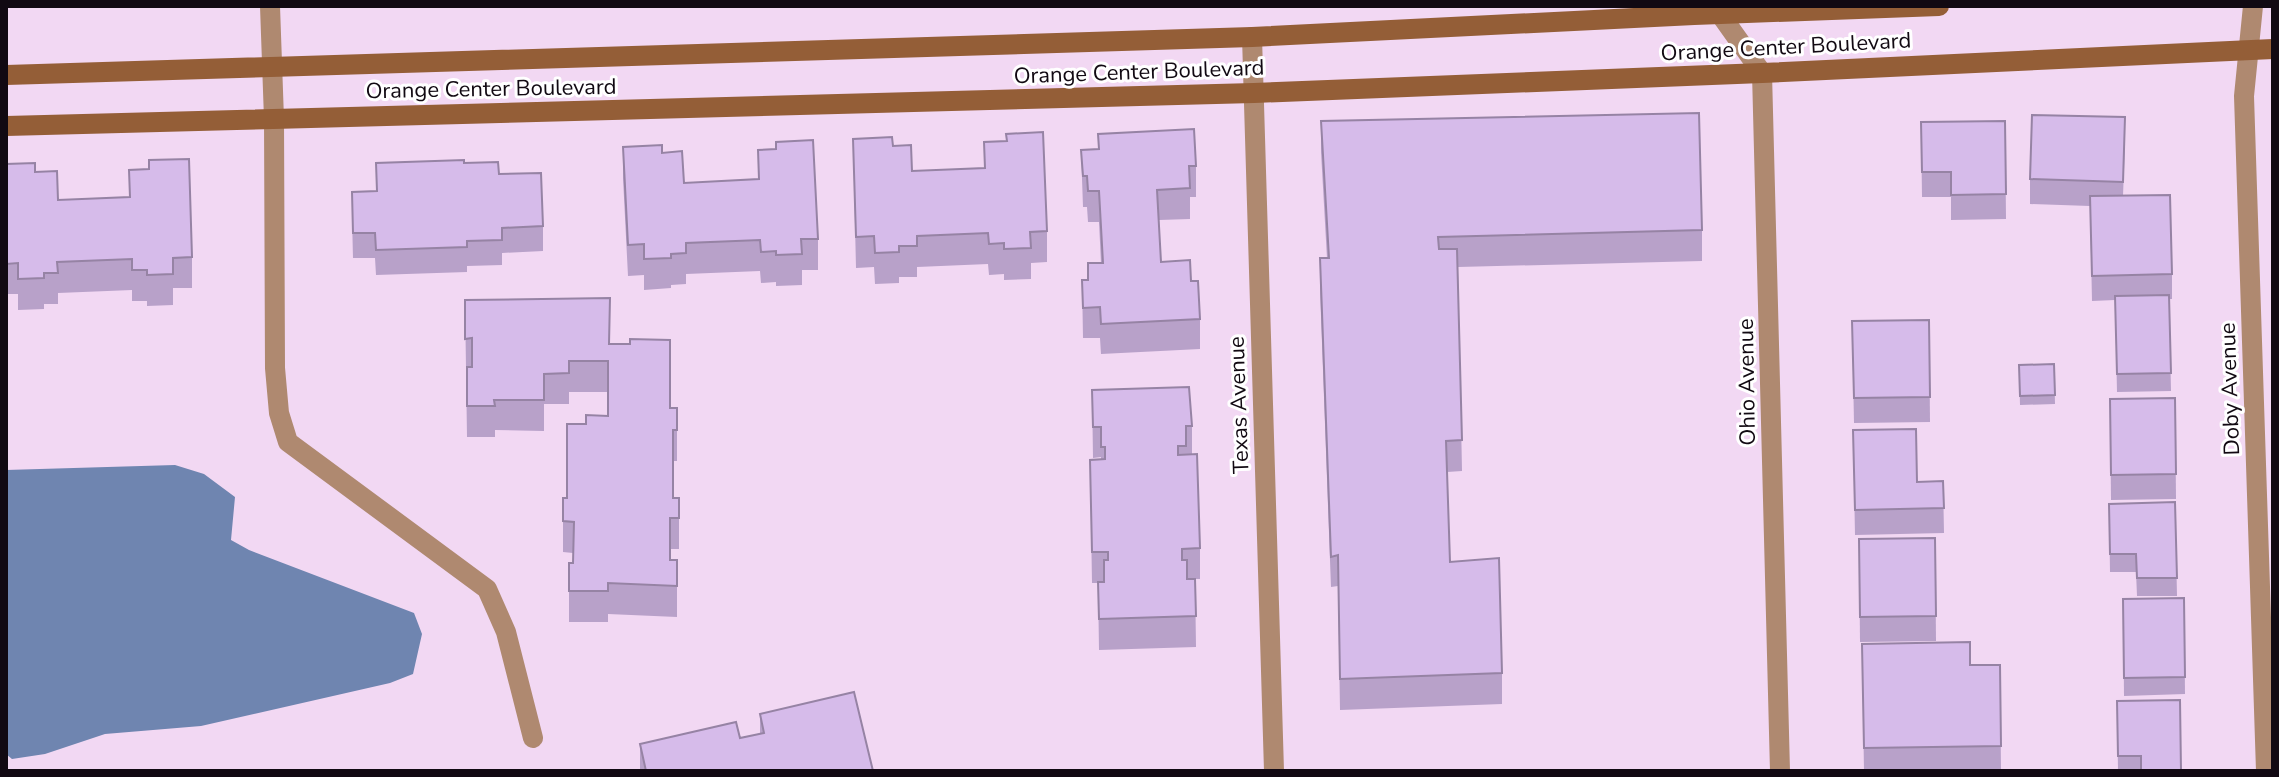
<svg xmlns="http://www.w3.org/2000/svg" width="2279" height="777" viewBox="0 0 2279 777" font-family="'Nunito Sans',sans-serif">
  <style>
    .water { fill: #6f85b0 }
    .lines { fill: none; stroke-linecap: round; stroke-linejoin: round }
    .lane { stroke: #af8970; stroke-width: 20 }
    .street { stroke: #af8970; stroke-width: 20 }
    .secondary { stroke: #945e37; stroke-width: 20 }
    .wall { fill: #b8a1c9 }
    .building { fill: #d6bbea; stroke: #9683a4; stroke-width: 2 }
    .labels { text-anchor: middle; dominant-baseline: central; stroke-width: 6; stroke-linejoin: round; paint-order: stroke }
    .street-label { font-size: 22px; fill: #110912; stroke: #fff }
  </style>
  <rect width="100%" height="100%" fill="#f2d8f3"/>
  <path class="water" d="M175,465L204,474L235,497L231,540L249,550L414,613L422,634L413,674L390,683L201,726L105,734L45,754L12,759L6,754V470Z"/>
  <g class="lines">
    <path class="lane" d="M274,119L275,368L279,413L288,442L487,589L506,632L533,738"/>
    <g class="street">
      <path d="M270,6L274,119"/>
      <path d="M1719,6L1720,14L1762,73L1780,771"/>
      <path d="M2253,6L2244,96L2266,771"/>
      <path d="M1252,37L1274,771"/>
    </g>
    <g class="secondary">
      <path d="M6,75L1252,37L1694,15L1939,6"/>
      <path d="M6,126L1254,93L1762,73L2273,49"/>
    </g>
  </g>
  <g class="wall">
    <path d="M1321,121L1702,230V261L1458,267L1462,471L1447,472L1450,562L1502,673V704L1340,710L1338,586L1331,587L1320,289V258H1327L1321,152Z"/>
    <path d="M2005,121L2006,219L1951,220V197H1922L1921,122Z"/>
    <path d="M1098,134L1196,166V197H1190V219L1159,220L1161,262L1191,281L1200,319V349L1101,354L1100,338H1083L1082,280H1088V263H1101L1099,222H1088L1087,207H1083L1081,150L1098,149Z"/>
    <path d="M853,139L893,146L912,171L984,168V142L1047,231V262L1031,263V279L1004,280V274L989,275L988,264L917,267V277H899V283L875,284L874,267L856,268Z"/>
    <path d="M2125,142L2123,196L2172,274V299H2169L2171,391L2117,392L2115,300L2092,301L2090,206L2030,204V179Z"/>
    <path d="M623,147L662,153L684,183L758,179V150L818,239V270H802V285L776,286V282L761,283L760,271L686,274V284L671,285V288L644,290V275L628,276L623,178Z"/>
    <path d="M376,163H464L499,174L543,226V251L502,253V265L467,266V272L376,275L375,258H353L352,217V192L376,191Z"/>
    <path d="M6,164L58,200L129,197V170L192,257V288H173V305L147,306V301H132V290L58,293V304H44V309L18,310V294H6Z"/>
    <path d="M465,300L610,344L670,408H677V461H673V498L679,518V549H670V560H677V617L608,614V622H569V563H573V553L563,552V498H567L586,424L608,416V392H569V404H544V431L495,430V437H467Z"/>
    <path d="M1929,320L1930,422L1854,423L1852,321Z"/>
    <path d="M2054,364L2055,404L2020,405L2019,365Z"/>
    <path d="M1092,390L1192,426V454L1200,548V579H1195L1196,647L1099,650L1098,583H1092L1090,460L1101,459V457L1093,458Z"/>
    <path d="M2175,398L2176,499L2111,500L2110,399Z"/>
    <path d="M1853,430L1917,482L1943,481L1944,533L1855,535Z"/>
    <path d="M2175,502L2177,596H2137L2136,572H2110L2109,504Z"/>
    <path d="M1935,538L1936,641L1860,642L1859,539Z"/>
    <path d="M2184,598L2185,694L2124,696L2123,599Z"/>
    <path d="M1862,644L1970,665H2000L2001,771H1864Z"/>
    <path d="M2117,701L2181,771H2118Z"/>
    <path d="M760,714L873,771H640V744L740,738L760,734Z"/>
  </g>
  <g class="building">
    <path d="M1699,113L1702,230L1438,237L1439,249H1457L1462,440L1446,441L1450,562L1499,558L1502,673L1340,679L1338,555L1331,557L1320,258H1329L1321,121Z"/>
    <path d="M2032,115L2125,117L2123,182L2030,179Z"/>
    <path d="M2005,121L2006,194L1951,195V172H1922L1921,122Z"/>
    <path d="M1194,129L1196,166H1189L1190,188L1157,190L1161,262L1190,260L1191,281H1198L1200,319L1101,324L1100,307L1083,308L1082,280H1088V263H1103L1099,191H1088L1087,176H1083L1081,150L1099,149L1098,134Z"/>
    <path d="M1043,132L1047,231L1030,232L1031,248L1004,249V243L989,244L988,233L917,236V246H899V252L875,253L874,236L856,237L853,139L892,137L893,146L911,145L912,171L985,168L984,142L1007,141L1006,134Z"/>
    <path d="M813,140L818,239H801L802,254L776,255V251L761,252L760,240L686,243V253L671,254V258L644,259V244L628,245L623,147L662,145V153L682,151L684,183L759,179L758,150L776,149V142Z"/>
    <path d="M189,159L192,257L173,258V274L147,275V270H132V259L57,262L58,273H44V278L18,279V263L6,264V164L35,163V172L57,171L58,200L130,197L129,170L149,169V160Z"/>
    <path d="M464,160V163L498,162L499,174L541,173L543,226L502,228V240L467,241V247L376,250L375,233H353L352,192L377,191L376,163Z"/>
    <path d="M2170,195L2172,274L2092,276L2090,196Z"/>
    <path d="M2169,295L2171,373L2117,374L2115,296Z"/>
    <path d="M610,298L609,344H630V339L670,340V408H677V430H673V498H679V518H670V560H677V586L608,583V591H569V563H573L574,522L563,521V498H567V424H586V415L608,416V361H569V373L544,374V400H494L495,406H467V367H472V338L465,339V300Z"/>
    <path d="M1929,320L1930,397L1854,398L1852,321Z"/>
    <path d="M2054,364L2055,395L2020,396L2019,365Z"/>
    <path d="M1189,387L1192,426H1186V446H1178V455L1197,454L1200,548L1182,549V560H1187V579H1195L1196,616L1099,619L1098,582H1104V560H1108V552H1092L1090,460L1105,459V447H1101V427H1093L1092,390Z"/>
    <path d="M2175,398L2176,474L2111,475L2110,399Z"/>
    <path d="M1916,429L1917,482L1943,481L1944,508L1855,510L1853,430Z"/>
    <path d="M2175,502L2177,578H2137L2136,554H2110L2109,504Z"/>
    <path d="M1935,538L1936,616L1860,617L1859,539Z"/>
    <path d="M2184,598L2185,677L2124,678L2123,599Z"/>
    <path d="M1970,642V665H2000L2001,746L1864,748L1862,644Z"/>
    <path d="M854,692L873,771H646L640,744L736,722L740,738L764,733L760,714Z"/>
    <path d="M2180,700L2181,771H2141V756H2118L2117,701Z"/>
  </g>
  <g class="labels">
    <g class="street-label">
      <text transform="translate(1786 47) rotate(-3)">Orange Center Boulevard</text>
      <text transform="translate(1139 72) rotate(-2)">Orange Center Boulevard</text>
      <text transform="translate(491 89) rotate(-1)">Orange Center Boulevard</text>
      <text transform="translate(1747 382) rotate(-91)">Ohio Avenue</text>
      <text transform="translate(2230 389) rotate(-92)">Doby Avenue</text>
      <text transform="translate(1239 405) rotate(-92)">Texas Avenue</text>
    </g>
  </g>
  <rect width="2279" height="777" fill="none" stroke="#110912" stroke-width="16"/>
</svg>
